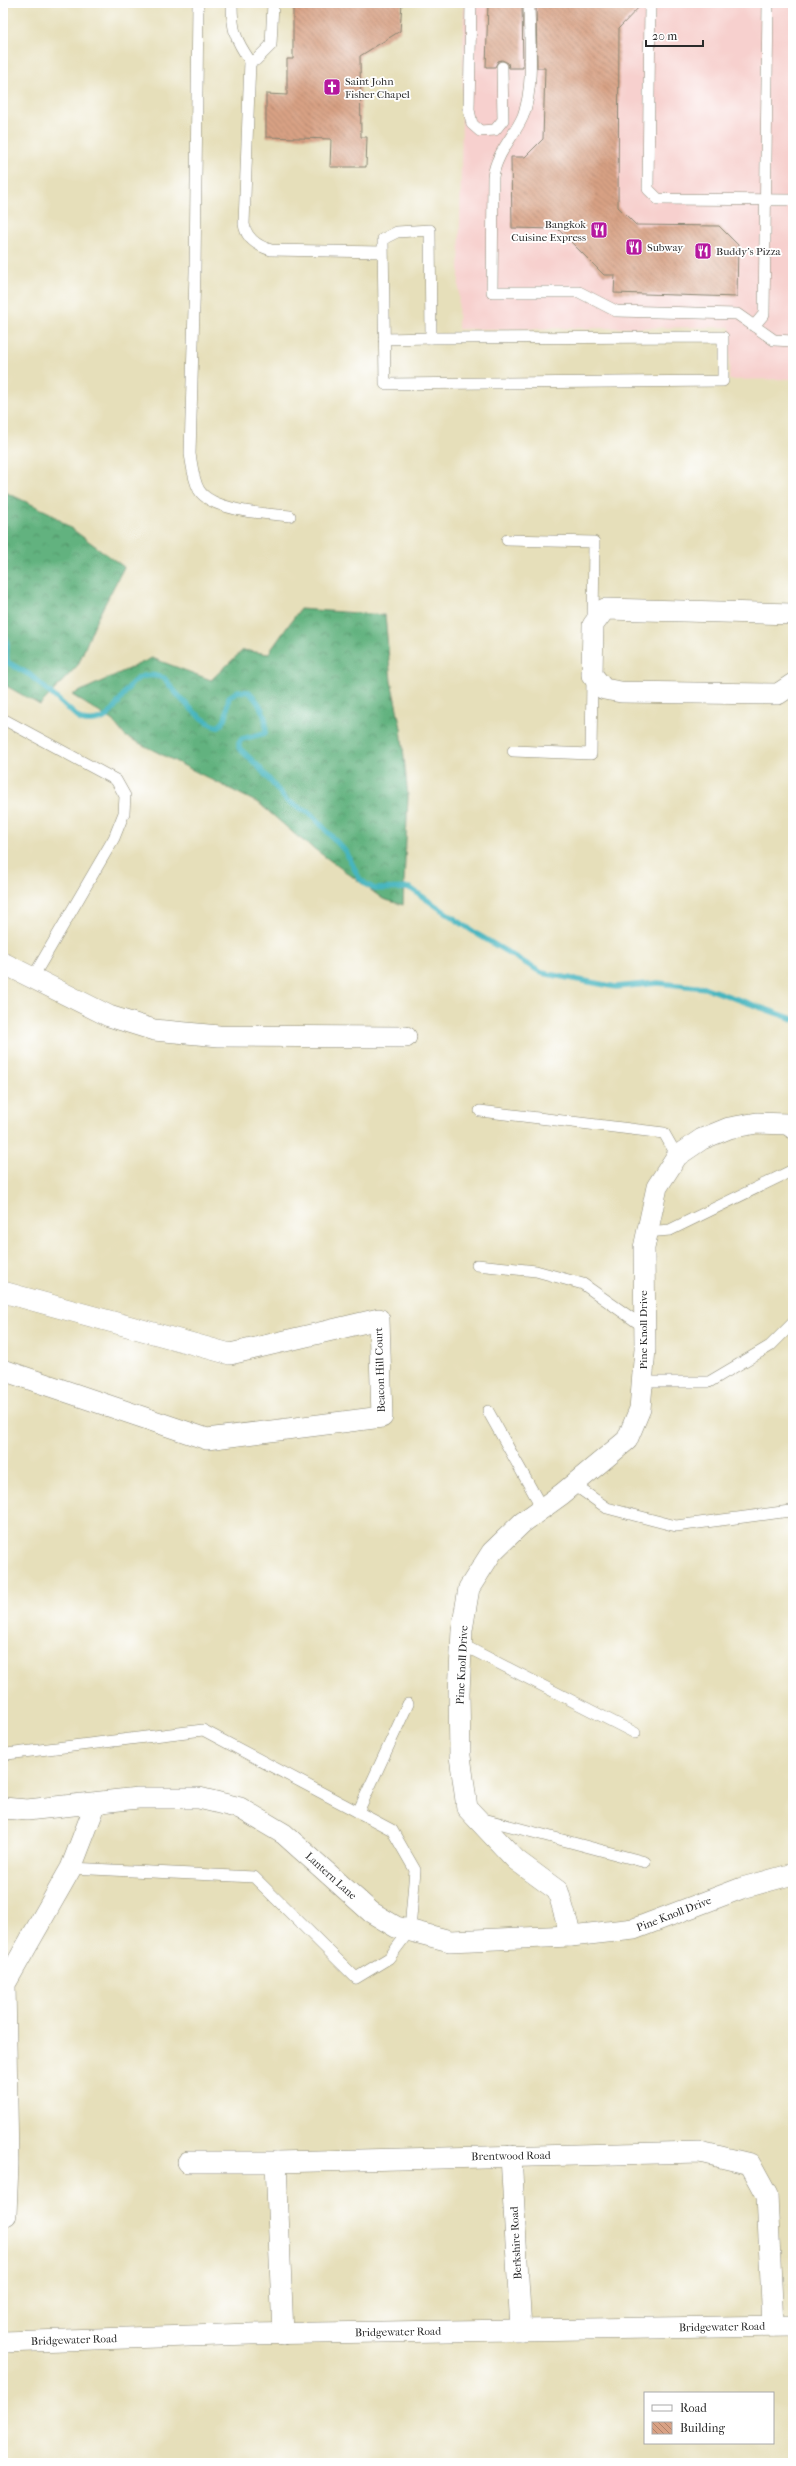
<svg xmlns="http://www.w3.org/2000/svg" width="796" height="2466" viewBox="0 0 796 2466" font-family="'IM FELL French Canon',serif">
  <style>
    .built { fill: #f7d0ce }
    .forest { fill: url(#forest-crowns); stroke: #466e55 }
    .lines { fill: none; stroke-linecap: round; stroke-linejoin: round }
    .stream { stroke: #46b5bf; stroke-width: 5.5 }
    .building { fill: url(#building-back-hatch) }
    .lane-casing { stroke: #888572; stroke-width: 12 }
    .street-casing { stroke: #888572; stroke-width: 22 }
    .lane { stroke: #fff; stroke-width: 11 }
    .street { stroke: #fff; stroke-width: 21 }
    .labels { text-anchor: middle; dominant-baseline: central; stroke-width: 3.5; stroke-linejoin: round; paint-order: stroke }
    .poi-label { font-size: 11px; fill: #2b2b2b; stroke: #fff; text-anchor: start }
    .street-label { font-size: 11px; fill: #2b2b2b; stroke: #fff }
  </style>
  <defs>
    <pattern id="forest-crowns" width="20" height="18" patternUnits="userSpaceOnUse"><rect width="20" height="18" fill="#62b27f"/><path d="M2 6a3 3 0 1 1 6 0M12 15a3 3 0 1 1 6 0" fill="none" stroke="#519168"/></pattern>
    <pattern id="building-back-hatch" width="6" height="6" patternUnits="userSpaceOnUse"><rect width="6" height="6" fill="#d8a184"/><path d="M-1 5l2 2M0 0l6 6M5-1l2 2" fill="none" stroke="#af836c"/></pattern>
  </defs>
  <rect width="100%" height="100%" fill="#fff"/>
  <filter id="ink" filterUnits="userSpaceOnUse"><feTurbulence type="fractalNoise" baseFrequency=".025" numOctaves="2"/><feDisplacementMap in="SourceGraphic" scale="8" xChannelSelector="R" yChannelSelector="G"/><feConvolveMatrix kernelMatrix="1 2 1 2 8 2 1 2 1" color-interpolation-filters="sRGB"/></filter>
  <filter id="wash" filterUnits="userSpaceOnUse"><feTurbulence type="fractalNoise" baseFrequency=".012" numOctaves="4" result="noise"/><feDisplacementMap in="SourceGraphic" scale="16" xChannelSelector="R" yChannelSelector="G"/><feGaussianBlur stdDeviation="0.9" result="paint"/><feColorMatrix in="noise" values="0 0 0 0 0 0 0 0 0 0 0 0 0 0 0 0 0 1.4 0 .05"/><feComposite in="paint" operator="in"/></filter>
  <g filter="url(#wash)">
    <rect width="100%" height="100%" fill="#e6dfba"/>
    <path class="built" d="M464,3H793V379L729,380L730,327L458,329Z"/>
    <g class="forest">
      <path d="M3,491L50,513L124,567L96,621L78,665L40,705L3,684Z"/>
      <path d="M300,609L385,615L391,681L401,728L408,797L403,905L383,899L298,837L260,804L125,736L113,721L72,695L152,658L211,680L243,650L268,654Z"/>
    </g>
    <g class="lines">
      <path class="stream" d="M3,633C10,640 5,653 7,662L30,675L81,720C129,731 115,661 164,678C178,696 196,718 217,727C229,722 226,708 229,697L238,691L249,692C259,702 269,718 265,733L242,739L239,742V748L258,766L287,801L311,814L346,852L359,878L367,885L375,889L410,888L477,934L542,973L616,987L658,983L706,988L793,1019"/>
    </g>
    <g id="blocks">
      <g class="building">
        <path d="M293,3H402L400,31L360,56L361,137H367L366,167H330L331,139L266,137V94L287,95V59H293Z"/>
        <path d="M488,3H522L523,68H509L508,63L502,60L498,61L495,67H486Z"/>
        <path d="M536,3H643L619,28L618,207L636,225L719,226L738,245L737,297L614,293L615,275H604L558,229L512,228L511,157H525L543,139L545,68H537Z"/>
      </g>
    </g>
  </g>
  <g filter="url(#ink)">
    <use href="#blocks" fill-opacity="0" stroke="#888572" stroke-width="1"/>
    <g class="lines">
      <g class="lane-casing">
        <g id="lane">
          <path d="M198,3L195,271L190,454C192,465 193,479 199,490C212,511 267,514 290,516"/>
          <path d="M232,3C232,30 235,39 250,61L256,60L271,45L273,3"/>
          <path d="M471,3L469,110L472,124L480,131L495,130L503,120L502,67"/>
          <path d="M529,3C529,36 535,85 523,116C514,137 496,153 493,177L492,292H579L616,311L737,314L774,340L793,341"/>
          <path d="M650,3L648,189L658,199L793,200"/>
          <path d="M250,61L244,224C246,239 258,246 271,250L382,252"/>
          <path d="M430,230L431,338L723,337V381L385,384L383,239L397,232Z"/>
          <path d="M754,326L764,314L768,3"/>
          <path d="M384,339L431,338"/>
          <path d="M507,540L594,542L593,622"/>
          <path d="M3,719L116,780L125,796L124,813L114,838L33,977"/>
          <path d="M513,751L591,754L592,678"/>
          <path d="M480,1111L664,1133L677,1156"/>
          <path d="M647,1232L670,1230L793,1170"/>
          <path d="M477,1265L536,1271L583,1284L644,1327"/>
          <path d="M642,1382H709L770,1346L793,1323"/>
          <path d="M488,1411L542,1508"/>
          <path d="M573,1484L607,1508L676,1526L790,1511"/>
          <path d="M461,1644L635,1733"/>
          <path d="M3,1751L7,1754L203,1730L392,1830L415,1870L410,1930L389,1958L356,1978L254,1877L71,1868"/>
          <path d="M358,1812L408,1704"/>
          <path d="M480,1818L645,1862"/>
        </g>
      </g>
      <g class="street-casing">
        <g id="street">
          <path d="M793,614L605,609L593,625L592,675L604,689L621,692L778,694L793,684"/>
          <path d="M3,963L109,1016L154,1030L219,1036L406,1037"/>
          <path d="M3,1292L230,1354L379,1319L382,1417L207,1439L3,1370"/>
          <path d="M3,1808L27,1810L138,1798H199L240,1808L284,1834L371,1912L396,1927L450,1941L571,1936L634,1929L742,1888L793,1874"/>
          <path d="M571,1936L558,1891L516,1860L467,1808L460,1756L459,1693L462,1630L469,1588L492,1552L522,1523L562,1494L627,1440L640,1409L645,1349L644,1248L657,1187L677,1156L702,1139L729,1128L757,1123L787,1124L793,1128"/>
          <path d="M511,2156L521,2330"/>
          <path d="M188,2162H276"/>
          <path d="M3,2215H6L8,2164L5,1984L71,1868L96,1803"/>
          <path d="M283,2334L276,2162L700,2152L750,2164L767,2195L773,2326"/>
          <path d="M3,2342L250,2334L793,2326"/>
        </g>
      </g>
      <use href="#lane" class="lane"/>
      <use href="#street" class="street"/>
    </g>
  </g>
  <defs>
    <g id="church-square" transform="scale(0.9)"><rect x="-9" y="-9" width="18" height="18" rx="4" fill="#b5179e" stroke="#fff"/><path d="M-1.2-6h2.4v3.5h3.3v2.4h-3.3V6h-2.4V-.1h-3.3v-2.4h3.3Z" fill="#fff"/></g>
    <g id="restaurant-square" transform="scale(0.9)"><rect x="-9" y="-9" width="18" height="18" rx="4" fill="#b5179e" stroke="#fff"/><path d="M-5-6h1v4h1v-4h1v4h1v-4h1v5L-1.5 .5V6h-2V.5L-5-1ZM5-6V6H3V1.5H1.5Q1.5-4 5-6Z" fill="#fff"/></g>
  </defs>
  <g fill-rule="evenodd">
    <use href="#church-square" x="332" y="87"/>
    <use href="#restaurant-square" x="599" y="230"/>
    <use href="#restaurant-square" x="634" y="247"/>
    <use href="#restaurant-square" x="703" y="251"/>
  </g>
  <g class="labels">
    <g class="poi-label">
      <text x="345" y="81">Saint John<tspan x="345" dy="13">Fisher Chapel</tspan></text>
      <text x="586" y="224" text-anchor="end">Bangkok<tspan x="586" dy="13">Cuisine Express</tspan></text>
      <text x="647" y="247">Subway</text>
      <text x="716" y="251">Buddy's Pizza</text>
    </g>
    <g class="street-label">
      <text transform="translate(643 1330) rotate(-90)">Pine Knoll Drive</text>
      <text transform="translate(380 1370) rotate(-92)">Beacon Hill Court</text>
      <text transform="translate(462 1665) rotate(-87)">Pine Knoll Drive</text>
      <text transform="translate(331 1876) rotate(42)">Lantern Lane</text>
      <text transform="translate(674 1914) rotate(-21)">Pine Knoll Drive</text>
      <text transform="translate(511 2156) rotate(-1)">Brentwood Road</text>
      <text transform="translate(516 2243) rotate(-93)">Berkshire Road</text>
      <text transform="translate(722 2327) rotate(-1)">Bridgewater Road</text>
      <text transform="translate(398 2332) rotate(-1)">Bridgewater Road</text>
      <text transform="translate(74 2340) rotate(-2)">Bridgewater Road</text>
    </g>
  </g>
  <rect width="796" height="2466" fill="none" stroke="#fff" stroke-width="16"/>
  <rect x="644" y="2392" width="130" height="52" fill="#ffffff" stroke="#aaaaaa"/>
  <rect x="652" y="2405" width="20" height="6" fill="#ffffff" stroke="#aaaaaa"/>
  <text x="680" y="2412" font-size="12" fill="#2b2b2b">Road</text>
  <rect x="652" y="2422" width="20" height="12" fill="url(#building-back-hatch)" stroke="#aaaaaa"/>
  <text x="680" y="2432" font-size="12" fill="#2b2b2b">Building</text>
  <path d="M646 40v6h57v-6" fill="none" stroke="#2b2b2b" stroke-width="2"/>
  <text x="652" y="40" font-size="12" fill="#2b2b2b" stroke="#ffffff" stroke-width="3" paint-order="stroke">20 m</text>
</svg>
